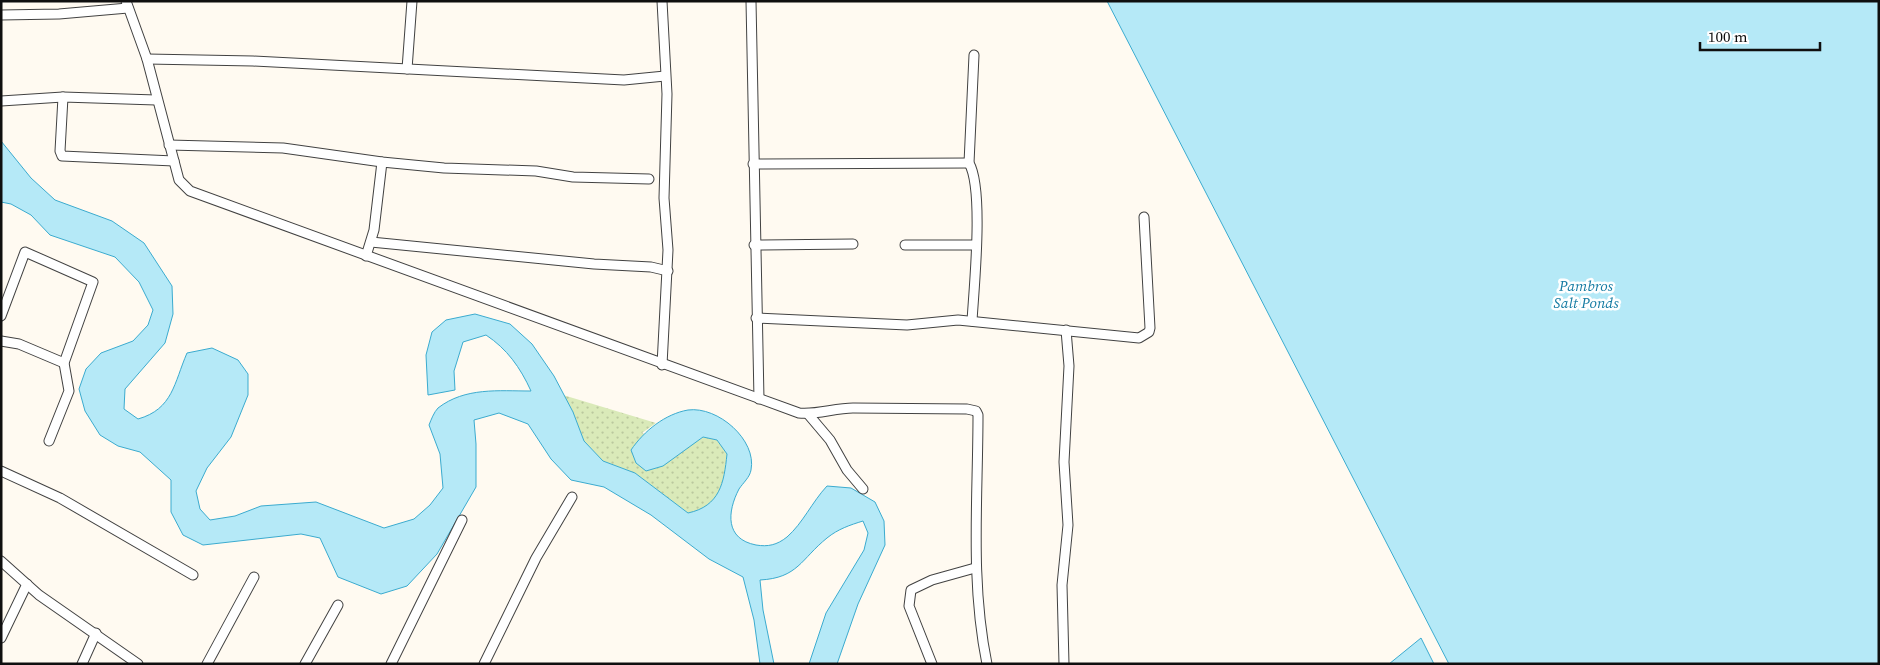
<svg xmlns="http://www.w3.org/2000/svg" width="1880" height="665" viewBox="0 0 1880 665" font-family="'Source Serif 4',serif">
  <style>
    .grass { fill: url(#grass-dots) }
    .water { fill: #b5e9f7; stroke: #3babcf }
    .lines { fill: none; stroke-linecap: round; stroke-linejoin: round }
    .street-casing { stroke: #424242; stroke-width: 11 }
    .street { stroke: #fff; stroke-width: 9 }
    .labels { text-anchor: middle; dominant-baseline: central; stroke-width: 5; stroke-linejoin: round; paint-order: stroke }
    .water-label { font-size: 15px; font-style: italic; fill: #167ca3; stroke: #fff }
  </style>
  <defs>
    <pattern id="grass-dots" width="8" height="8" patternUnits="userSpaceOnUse" patternTransform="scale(1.25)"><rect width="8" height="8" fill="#daeab9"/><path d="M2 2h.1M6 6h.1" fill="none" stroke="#bac89e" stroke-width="1.8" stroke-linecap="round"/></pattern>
  </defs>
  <rect width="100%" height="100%" fill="#fffaf1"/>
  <path class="grass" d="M563,395L656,423L642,433L685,448L703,437L717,440L727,454C725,471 722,502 703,510C699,512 693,512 688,513L635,473L603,461L584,441L573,412Z"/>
  <g class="water">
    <path d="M1107,1H1879V664H1449Z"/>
    <path d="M1,141L31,178L55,200L112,221L144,243L172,286L173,314L165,343L125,389L124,409L138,419C173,409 174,383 187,353L212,348L238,360L248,374V395L231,437L207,468L196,491L200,509L210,520L235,516L261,506L316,502L384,528L414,519L430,505L443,488L440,454L429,425C431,420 434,412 438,408C465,387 499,391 531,391C520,367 507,349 486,335L463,342L454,371L455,390L428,395L426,355L432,332L446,320L475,314L510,324L532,344L554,376L573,412L584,441L603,461L635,473L688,513C720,506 724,483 727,454L717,440L703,437L663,466L646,471L636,463L631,450C644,431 665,414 688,410C718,406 757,440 751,470C750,477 743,483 739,489C727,512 725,539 756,545C768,547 777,545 787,537C803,523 812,502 827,486L851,488L875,502L884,521L885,545L858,604L837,664H809L826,613L864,550L868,533L863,521C850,525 838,529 827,538C801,559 798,578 760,580L763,610L774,664H760L754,620L743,577L709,559L651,515L604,487L571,480L551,459L528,424L499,413L474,420L476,444V487L437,554L407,586L381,594L338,577L320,538L301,534L203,545L183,535L171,512V480L140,452L118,446L100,435L85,411L79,389L86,369L101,353L133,341L148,325L153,310L139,282L115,257L50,235L31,215L11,204L1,202Z"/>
    <path d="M1421,638L1434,664H1389Z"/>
  </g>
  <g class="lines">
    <g class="street-casing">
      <g id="street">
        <path d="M126,1L147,59L179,180L190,191L799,413C816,415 835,408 853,408L967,409L976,411L978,415C978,498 970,581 987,664"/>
        <path d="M751,1L759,399"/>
        <path d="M1,15L59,14L128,8"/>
        <path d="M147,59L253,61L624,80L665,76"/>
        <path d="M407,69L412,1"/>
        <path d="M63,97L60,151L62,156L174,161"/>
        <path d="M1,101L63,97L156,100"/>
        <path d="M169,145L283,148L382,162L444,168L536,171L573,177L649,179"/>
        <path d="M753,164L969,163"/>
        <path d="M371,242L594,264L651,267L668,271"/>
        <path d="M754,245L853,244"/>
        <path d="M905,245H976"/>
        <path d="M366,256L374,230L382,162"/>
        <path d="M1,316L25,252L93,282L64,363L69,391L49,441"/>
        <path d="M756,318L907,325L958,320L1139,338L1149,332L1150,328L1144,217"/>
        <path d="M972,321C974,287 984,189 969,163L974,55"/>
        <path d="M1,341L19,344L64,363"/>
        <path d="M662,365L668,250L664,198L667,94L662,1"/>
        <path d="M808,414L830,440L847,470L863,489"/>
        <path d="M1,471L60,498L193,575"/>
        <path d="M1,561L39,595L138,664"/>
        <path d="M1,638L27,584"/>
        <path d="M82,664L96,633"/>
        <path d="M207,664L254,577"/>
        <path d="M305,664L338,605"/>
        <path d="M391,664L462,520"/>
        <path d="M484,664L536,558L572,497"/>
        <path d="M932,664L909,606L911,590L932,580L975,568"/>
        <path d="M1064,664L1062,585L1068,525L1064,462L1069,366L1066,330"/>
      </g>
    </g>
    <use href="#street" class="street"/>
  </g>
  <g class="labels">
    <g class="water-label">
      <text x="1586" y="285">Pambros<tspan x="1586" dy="17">Salt Ponds</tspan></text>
    </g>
  </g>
  <rect width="1880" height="665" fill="none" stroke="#0f0f0f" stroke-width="5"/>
  <path d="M1700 42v8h120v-8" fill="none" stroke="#0f0f0f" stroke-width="2.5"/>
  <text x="1708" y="42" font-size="15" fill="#0f0f0f" stroke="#ffffff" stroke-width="4" paint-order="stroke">100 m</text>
</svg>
